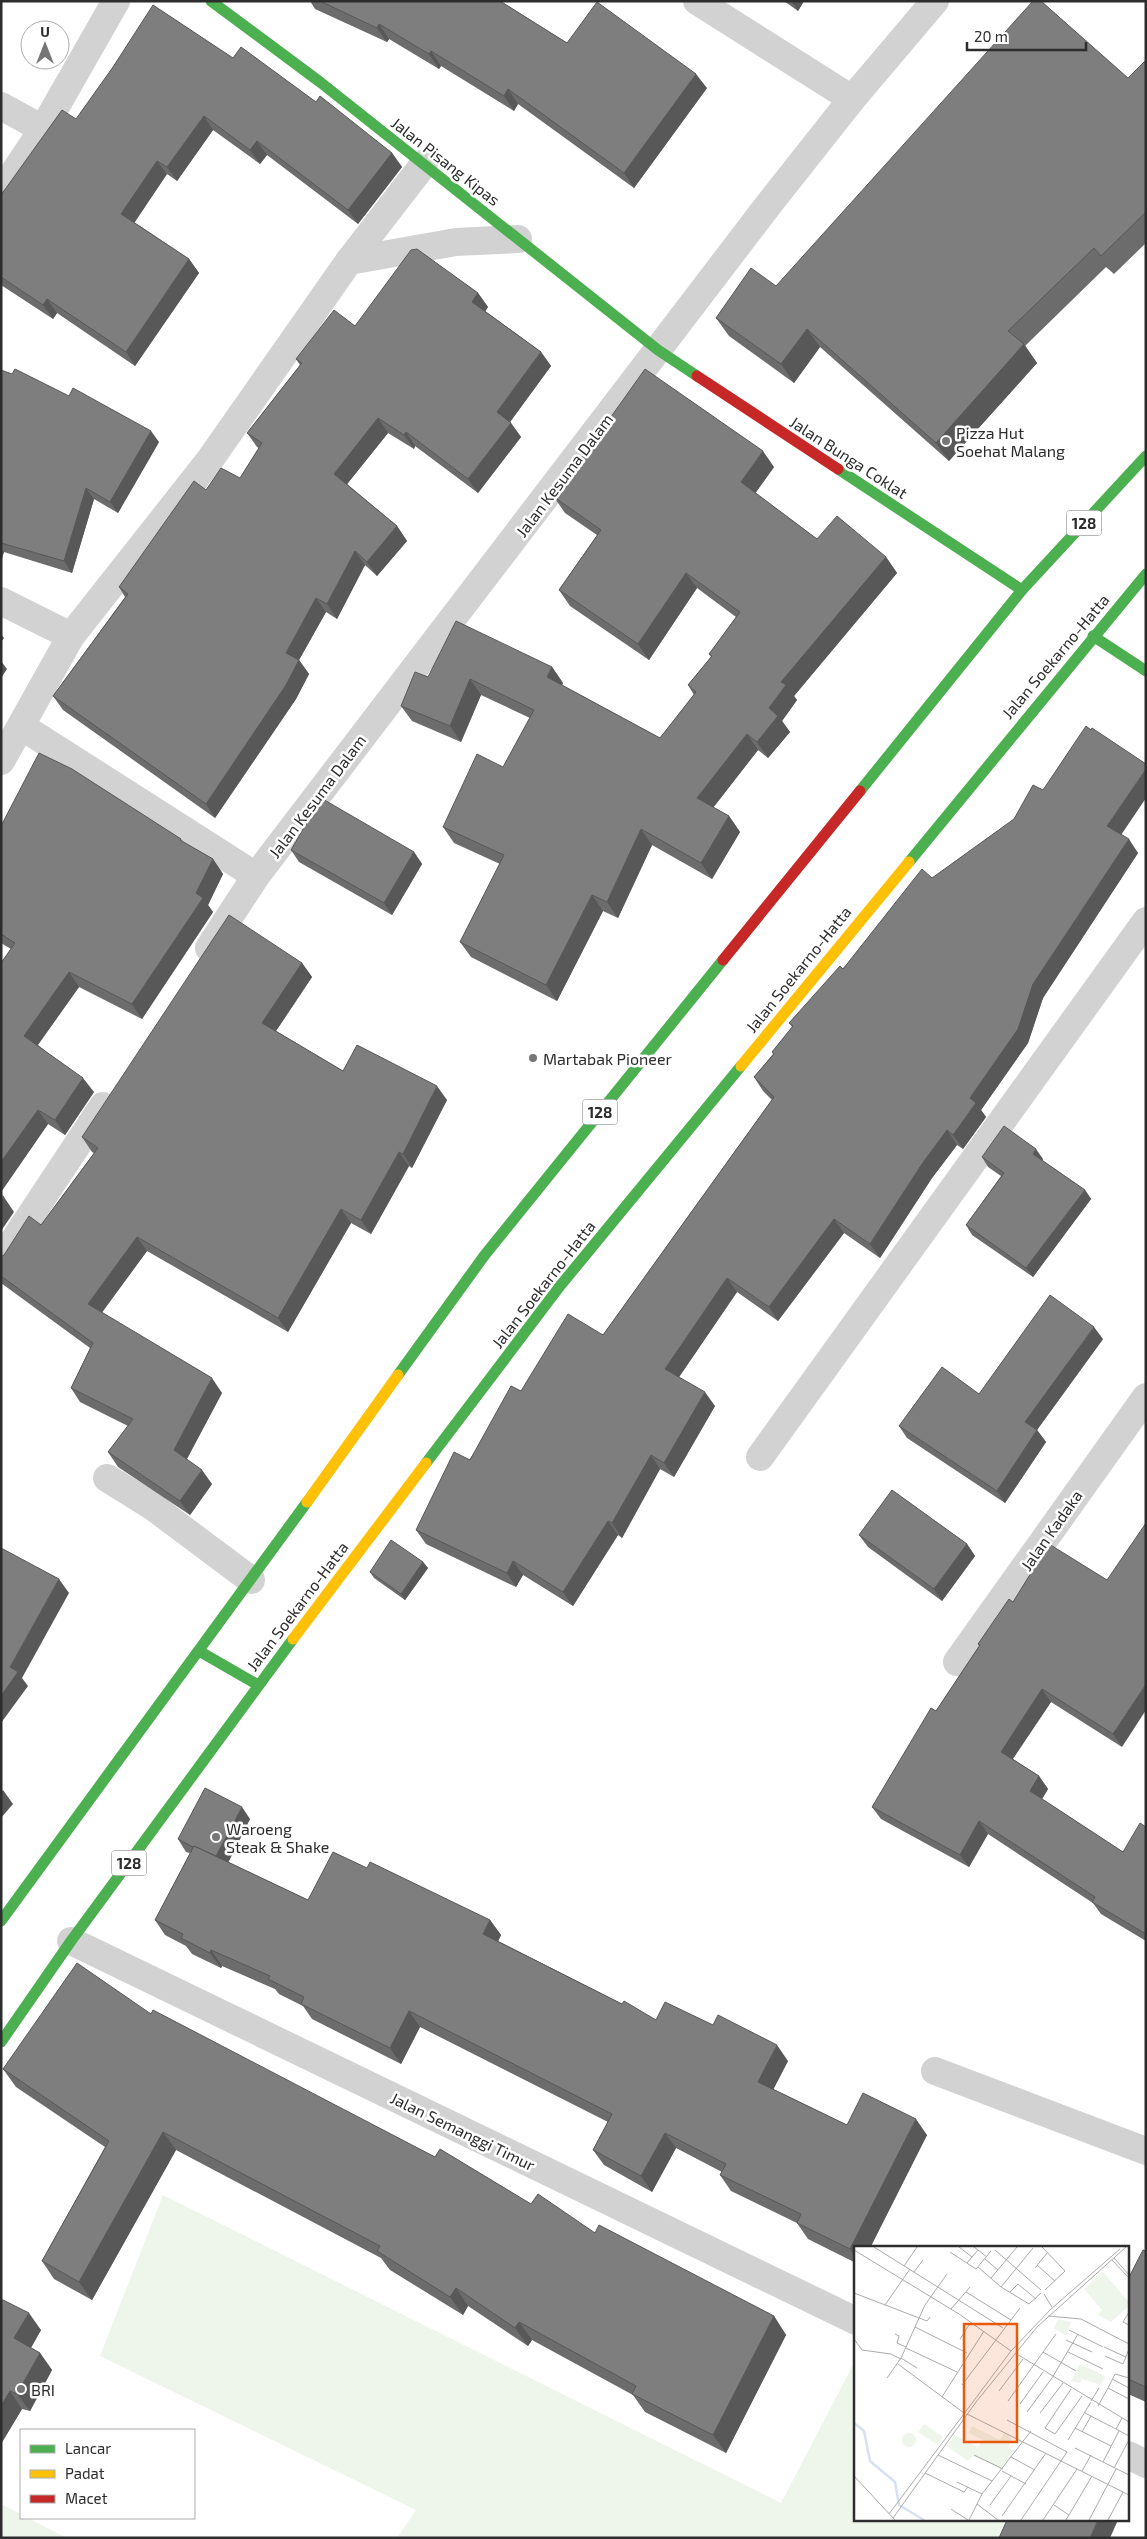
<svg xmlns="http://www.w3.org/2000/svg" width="1147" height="2539" viewBox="0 0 1147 2539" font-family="'Exo 2',sans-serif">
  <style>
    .green { fill: #eef5eb }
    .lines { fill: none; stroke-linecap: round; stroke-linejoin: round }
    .street { stroke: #d2d2d2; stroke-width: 28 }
    .fast { stroke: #4caf50; stroke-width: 11 }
    .slow { stroke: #ffc107; stroke-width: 11 }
    .jam { stroke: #c62828; stroke-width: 11 }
    .wall { fill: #6c6c6c }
    .shaded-wall { fill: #585858 }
    .building { fill: #7e7e7e; stroke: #585858 }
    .poi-dot { fill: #767676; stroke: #fff; stroke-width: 2 }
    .labels { text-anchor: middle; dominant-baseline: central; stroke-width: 5; stroke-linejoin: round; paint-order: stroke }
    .shield { fill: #fff; stroke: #6c6c6c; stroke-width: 1 }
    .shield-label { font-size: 15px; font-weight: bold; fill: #2d2d2d }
    .street-label { font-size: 16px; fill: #2d2d2d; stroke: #fff }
    .poi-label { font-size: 16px; fill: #2d2d2d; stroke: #fff; text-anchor: start }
    .inset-river { fill: none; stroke: #d6e2f2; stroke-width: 2.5 }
    .inset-road { fill: none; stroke: #ababab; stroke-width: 1 }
    .view { fill: #e8590c; fill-opacity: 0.15; stroke: #e8590c; stroke-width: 2.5 }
    .inset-edge { fill: none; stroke: #2d2d2d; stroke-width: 2.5 }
  </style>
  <rect width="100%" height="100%" fill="#fff"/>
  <g class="green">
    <path d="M163,2195L781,2503L854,2363L856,2520H1015L1006,2538H397L416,2510L100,2356Z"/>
    <path d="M1,2504L21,2514V2518H28L67,2538H1Z"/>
  </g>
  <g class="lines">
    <g class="street">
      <path d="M697,1L852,99"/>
      <path d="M1,106L43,129"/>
      <path d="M1,192L43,129L116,1"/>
      <path d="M349,261L456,242L518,239"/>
      <path d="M1,601L71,636"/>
      <path d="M21,726L256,876"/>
      <path d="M1,761L71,636L209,461L349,261L424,164"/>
      <path d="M209,948L256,876L769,204L852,99L935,1"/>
      <path d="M1,1260L103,1106"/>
      <path d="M760,1457L1146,921"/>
      <path d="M107,1478L152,1506L251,1580"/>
      <path d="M957,1662L1146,1397"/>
      <path d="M71,1941L856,2321"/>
      <path d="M935,2071L1146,2151"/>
      <path d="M1128,2455L1146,2464"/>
    </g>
    <g class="fast">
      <path d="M211,1L320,82L658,350L697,376"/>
      <path d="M838,469L1022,590"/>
      <path d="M1093,636L1146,671"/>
      <path d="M860,791L1022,590L1146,456"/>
      <path d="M909,862L1146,574"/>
      <path d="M398,1375L484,1256L723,960"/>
      <path d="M426,1463L560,1286L741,1066"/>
      <path d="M199,1651L258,1685"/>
      <path d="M1,1921L307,1502"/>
      <path d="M1,2042L71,1941L293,1639"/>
    </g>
    <g class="slow">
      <path d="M741,1066L909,862"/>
      <path d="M307,1502L398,1375"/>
      <path d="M293,1639L426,1463"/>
    </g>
    <g class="jam">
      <path d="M697,376L838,469"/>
      <path d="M723,960L860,791"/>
    </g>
  </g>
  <g class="wall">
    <path d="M310,1H500L567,43L707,88L634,188L518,104L514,111L441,66L439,69L389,39L387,42L315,9Z"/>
    <path d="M784,1H804L798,11Z"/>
    <path d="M233,58L316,102L392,153L402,167L358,224L267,155L260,164L213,130L177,181L167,174L134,222L189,259L199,273L135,366L57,313L53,319L1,285V195L76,119Z"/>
    <path d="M1146,60V243L1114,274L1106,267L1025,346L1037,363L949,461L820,347L794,383L729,336L716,318L776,286L1128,78Z"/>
    <path d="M478,293L488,307L485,311L541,352L551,366L510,422L521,437L478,493L415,446L414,449L388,433L347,484L397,526L407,541L377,576L365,565L337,619L326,612L299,660L309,674L296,699L215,818L63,710L53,696L125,597L119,587L206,490L240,478L259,448L257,447L247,433L300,365L296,359L355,326Z"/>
    <path d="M1,370L159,442L118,513L94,499L72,573L4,552L2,558L1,557Z"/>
    <path d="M774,467L755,493L817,539L886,557L897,573L794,696L797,700L782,721L790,732L768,758L758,750L713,808L729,816L740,832L712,879L652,845L618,918L603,911L557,1001L471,957L460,942L500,864L454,843L443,827L503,767L530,718L481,695L461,742L412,721L401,706L428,677L552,667L563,683L562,685L660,738L694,695L688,685L711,657L709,654L736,617L697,588L649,660L570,606L559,590L597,535L565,513L554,497Z"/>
    <path d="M1,826L181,839L184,843L213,859L223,874L208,905L213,912L142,1019L79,987L38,1045L94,1092L65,1135L48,1124L1,1192V963L11,949L1,943Z"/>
    <path d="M1121,834L1138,853L1043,998L1028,1043L981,1110L986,1117L963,1149L957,1145L932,1178L880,1258L844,1233L778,1321L737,1292L679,1377L715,1406L674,1477L660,1469L622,1538L618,1535L573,1606L523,1575L516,1587L426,1544L416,1530L521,1391L603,1335L772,1100L763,1091L754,1077L773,1054L772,1052L792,1027L789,1023L932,878Z"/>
    <path d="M291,850L414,852L422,864L392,915L299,862Z"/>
    <path d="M302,963L312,977L276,1031L343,1071L447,1100L412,1168L409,1166L371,1234L351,1223L288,1332L147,1251L102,1312L222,1393L187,1459L212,1484L190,1515L118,1467L108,1452L128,1426L80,1402L71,1388L90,1348L1,1283V1257L41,1225L94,1153L92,1152L82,1137Z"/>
    <path d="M982,1157L1043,1159L1042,1160L1085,1190L1091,1199L1033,1277L972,1235L966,1225L1001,1176L988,1167Z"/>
    <path d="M1103,1339L1037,1430L1046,1442L1005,1503L907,1438L899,1426L979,1394Z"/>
    <path d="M859,1535L967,1544L975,1556L942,1601L868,1547Z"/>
    <path d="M1049,1544L1122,1747L1051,1702L1013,1759L1039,1776L1048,1789L1042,1799L1123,1852L1146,1827V1941L1101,1914L1093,1903L988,1834L969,1867L881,1819L872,1807L979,1646L978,1644L1013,1602Z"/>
    <path d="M423,1562L428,1568L405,1600L374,1578L370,1572Z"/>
    <path d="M250,1819L228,1862L308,1900L367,1868L490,1920L501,1935L498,1941L622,2004L656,2020L788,2061L773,2089L847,2125L927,2135L870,2248H856V2263L808,2239L797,2223L731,2191L720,2175L722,2172L676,2148L652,2192L604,2165L593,2150L608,2122L420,2027L401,2064L312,2019L303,2006L279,1994L275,1989L222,1966L221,1968L192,1954L186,1946L165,1935L155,1920L190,1853L186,1852L178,1839Z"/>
    <path d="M151,2014L435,2157L531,2204L595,2233L774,2316L786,2335L726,2453L645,2412L633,2395L532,2340L528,2346L468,2306L463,2315L390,2270L381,2258L176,2150L92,2300L54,2279L42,2261L105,2147L16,2087L3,2069Z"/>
    <path d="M1146,2251V2402L1128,2394V2279Z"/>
    <path d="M1,2299L41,2330L31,2348L40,2353L52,2370L30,2411L22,2409L1,2444Z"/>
  </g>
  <g class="shaded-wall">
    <path d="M791,1H804L798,11Z"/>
    <path d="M379,24L389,39L387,42L377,28Z"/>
    <path d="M431,51L441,66L439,69L429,54Z"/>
    <path d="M696,74L707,88L634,188L624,173Z"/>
    <path d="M508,89L518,104L514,111L504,96Z"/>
    <path d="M204,116L213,130L177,181L167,167Z"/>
    <path d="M257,141L267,155L260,164L250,150Z"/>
    <path d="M392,153L402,167L358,224L348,210Z"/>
    <path d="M157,161L167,174L131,228L121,214Z"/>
    <path d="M189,259L199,273L135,366L126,352Z"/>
    <path d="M478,293L488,307L482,316L472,302Z"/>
    <path d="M47,299L57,313L53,319L43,305Z"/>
    <path d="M807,329L820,347L794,383L781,364Z"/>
    <path d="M1024,344L1037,363L949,461L936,443Z"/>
    <path d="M541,352L551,366L507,426L497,412Z"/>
    <path d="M378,418L388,433L344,488L334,474Z"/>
    <path d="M511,423L521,437L478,493L468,479Z"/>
    <path d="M151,431L159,442L118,513L110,502Z"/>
    <path d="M406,432L415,446L414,449L404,435Z"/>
    <path d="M763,451L774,467L752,498L741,482Z"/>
    <path d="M86,488L94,499L72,573L64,561Z"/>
    <path d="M397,526L407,541L377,576L367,562Z"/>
    <path d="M1,549L4,552L2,558L1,556Z"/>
    <path d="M355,551L365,565L337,619L327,604Z"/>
    <path d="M886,557L897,573L794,696L797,700L782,721L790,732L768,758L757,742L769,708L781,682Z"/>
    <path d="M686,573L697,588L649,660L638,644Z"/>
    <path d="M316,598L326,612L299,660L309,674L296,699L215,818L206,804Z"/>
    <path d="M1,634L4,638L1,642Z"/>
    <path d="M1,661L7,669L1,678Z"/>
    <path d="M552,667L563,683L558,693L547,677Z"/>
    <path d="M470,679L481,695L461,742L450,726Z"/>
    <path d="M747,734L758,750L708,814L697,798Z"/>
    <path d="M1146,769V798L1117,841L1107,826Z"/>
    <path d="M729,816L740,832L712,879L701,863Z"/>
    <path d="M641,829L652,845L618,918L607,902Z"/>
    <path d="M1129,839L1138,853L1043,998L1028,1043L981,1110L986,1117L963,1149L953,1135L970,1098L1033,984Z"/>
    <path d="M414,852L422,864L392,915L384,903Z"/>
    <path d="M213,859L223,874L208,905L213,912L142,1019L132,1004L196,893Z"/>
    <path d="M592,895L603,911L557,1001L546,985Z"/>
    <path d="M302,963L312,977L272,1037L262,1023Z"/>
    <path d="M69,972L79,987L34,1050L24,1036Z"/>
    <path d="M83,1078L94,1092L65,1135L55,1120Z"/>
    <path d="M437,1086L447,1100L412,1168L403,1154Z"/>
    <path d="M38,1110L48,1124L1,1192V1162Z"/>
    <path d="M947,1130L957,1145L932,1178L880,1258L870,1244L922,1164Z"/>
    <path d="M1036,1149L1043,1159L1040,1164L1033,1154Z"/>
    <path d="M399,1152L409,1166L371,1234L361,1220Z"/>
    <path d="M1085,1190L1091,1199L1033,1277L1026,1268Z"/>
    <path d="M4,1197L14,1212L1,1231V1201Z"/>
    <path d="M341,1209L351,1223L288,1332L278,1318Z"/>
    <path d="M834,1219L844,1233L778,1321L769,1307Z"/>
    <path d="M137,1237L147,1251L98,1318L88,1304Z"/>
    <path d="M727,1278L737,1292L675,1383L665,1369Z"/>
    <path d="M1094,1327L1103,1339L1034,1434L1025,1422Z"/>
    <path d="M212,1378L222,1393L184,1464L174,1450Z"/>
    <path d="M705,1392L715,1406L674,1477L664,1463Z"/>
    <path d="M1037,1430L1046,1442L1005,1503L997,1491Z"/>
    <path d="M651,1455L660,1469L622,1538L612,1523Z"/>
    <path d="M202,1470L212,1484L190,1515L180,1501Z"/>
    <path d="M608,1521L618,1535L573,1606L563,1592Z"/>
    <path d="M967,1544L975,1556L942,1601L934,1589Z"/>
    <path d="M513,1561L523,1575L516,1587L507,1573Z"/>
    <path d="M423,1562L428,1568L405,1600L401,1594Z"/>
    <path d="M59,1579L69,1593L22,1678L28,1686L1,1723V1696L10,1667Z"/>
    <path d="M1146,1684V1710L1122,1747L1113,1734Z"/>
    <path d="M1042,1689L1051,1702L1009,1764L1001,1752Z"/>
    <path d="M1039,1776L1048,1789L1039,1804L1030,1791Z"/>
    <path d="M3,1790L13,1804L1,1818V1792Z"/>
    <path d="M242,1807L250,1819L224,1871L215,1858Z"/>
    <path d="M979,1821L988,1834L969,1867L960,1855Z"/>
    <path d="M490,1920L501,1935L494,1950L483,1934Z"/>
    <path d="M211,1950L222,1966L221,1968L210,1953Z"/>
    <path d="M409,2011L420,2027L401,2064L390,2048Z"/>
    <path d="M777,2045L788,2061L769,2098L758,2082Z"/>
    <path d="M916,2119L927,2135L870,2248H856V2258L850,2249Z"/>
    <path d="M163,2132L176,2150L92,2300L79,2282Z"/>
    <path d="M665,2133L676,2148L652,2192L641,2176Z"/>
    <path d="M456,2288L468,2306L463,2315L450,2297Z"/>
    <path d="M29,2313L41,2330L26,2356L14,2338Z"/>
    <path d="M774,2316L786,2335L726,2453L713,2435Z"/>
    <path d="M519,2322L532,2340L528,2346L515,2328Z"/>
    <path d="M40,2353L52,2370L30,2411L17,2394Z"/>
    <path d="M10,2391L22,2409L1,2444V2406Z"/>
    <path d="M1098,2520H1118L1110,2538H1090Z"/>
  </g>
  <g class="building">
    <path d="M320,1H500L567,43L597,2L696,74L624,173L508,89L504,96L431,51L429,54L379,24L377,28Z"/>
    <path d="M1033,1H1041L1128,78L1146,60V212L1101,256L1094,248L1008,331L1024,344L936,443L807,329L781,364L716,318L751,268L776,286Z"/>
    <path d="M153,5L233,58L241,47L316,102L320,96L392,153L348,210L257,141L250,150L204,116L167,167L157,161L121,214L189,259L126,352L47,299L43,305L1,277V195L62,110L76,119L113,67Z"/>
    <path d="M417,249L478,293L472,302L541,352L497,412L511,423L468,479L406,432L404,435L378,418L334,474L397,526L367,562L355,551L327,604L316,598L286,653L299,660L286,685L206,804L53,696L128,594L119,587L194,481L206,490L221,468L240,478L262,443L247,433L302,363L296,359L334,310L355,326L411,250Z"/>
    <path d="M15,369L69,396L73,388L151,431L110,502L86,488L64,561L1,543V370L12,374Z"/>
    <path d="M645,369L763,451L741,482L817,539L837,516L886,557L781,682L786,685L769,708L778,716L757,742L747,734L697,798L729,816L701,863L641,829L607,902L592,895L546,985L460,942L504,855L443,827L477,754L503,767L534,710L470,679L450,726L401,706L415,672L428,677L456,621L552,667L547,677L660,738L696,692L688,685L712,656L709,654L740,612L686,573L638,644L559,590L601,530L554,497Z"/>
    <path d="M1086,726L1091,730L1092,728L1146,764V769L1107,826L1129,839L1033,984L1018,1029L970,1098L976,1103L953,1135L947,1130L922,1164L870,1244L834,1219L769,1307L727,1278L665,1369L705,1392L664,1463L651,1455L612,1523L608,1521L563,1592L513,1561L507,1573L416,1530L454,1452L470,1460L511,1386L521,1391L568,1314L603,1335L774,1097L754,1077L774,1054L772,1052L793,1026L789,1023L840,966L843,969L922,869L932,878L1014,819L1033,785L1043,790Z"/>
    <path d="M39,753L72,769L181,839L180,840L213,859L196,893L203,898L132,1004L69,972L24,1036L83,1078L55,1120L38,1110L1,1162V963L15,943L1,934V826Z"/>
    <path d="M321,798L414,852L384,903L291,850Z"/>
    <path d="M229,915L302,963L262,1023L343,1071L357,1045L437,1086L403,1154L399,1152L361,1220L341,1209L278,1318L137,1237L88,1304L212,1378L174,1450L202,1470L180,1501L108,1452L133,1419L71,1388L93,1343L1,1276V1257L4,1255L29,1216L41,1225L98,1148L82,1137Z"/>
    <path d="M1004,1126L1036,1149L1033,1154L1085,1190L1026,1268L966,1225L1004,1173L982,1157Z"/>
    <path d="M1,1195L4,1197L1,1201Z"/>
    <path d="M1050,1295L1094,1327L1025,1422L1037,1430L997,1491L899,1426L942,1367L979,1394Z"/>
    <path d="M892,1490L967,1544L934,1589L859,1535Z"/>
    <path d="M1146,1523V1684L1113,1734L1042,1689L1001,1752L1039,1776L1030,1791L1123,1852L1140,1823L1146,1827V1934L1092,1902L1095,1897L979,1821L960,1855L872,1807L931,1708L936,1711L980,1645L978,1644L1009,1599L1013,1602L1049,1544L1107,1580Z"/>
    <path d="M391,1540L423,1562L401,1594L370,1572Z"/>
    <path d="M1,1548L59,1579L10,1667L18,1672L1,1696Z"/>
    <path d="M205,1788L242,1807L216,1856L194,1846L193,1847L178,1839Z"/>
    <path d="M194,1846L308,1900L333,1852L367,1868L370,1862L490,1920L483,1934L622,2004L624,2001L656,2020L665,2002L713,2025L718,2015L777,2045L758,2082L847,2125L863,2093L916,2119L850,2249L797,2223L801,2214L720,2175L726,2164L665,2133L641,2176L593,2150L612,2114L409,2011L390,2048L301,2004L304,1997L268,1979L270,1976L211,1950L210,1953L181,1938L183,1934L155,1920Z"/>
    <path d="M77,1963L151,2014L153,2010L435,2157L440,2149L531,2204L538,2194L595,2233L599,2225L774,2316L713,2435L632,2394L636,2386L519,2322L515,2328L456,2288L450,2297L377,2251L380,2246L163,2132L79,2282L42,2261L109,2141L3,2069Z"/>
    <path d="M1143,2250L1146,2251V2387L1128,2379V2279Z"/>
    <path d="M1,2299L29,2313L14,2338L40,2353L17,2394L10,2391L1,2406Z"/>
    <path d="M1007,2520H1098L1090,2538H999Z"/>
  </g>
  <g class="poi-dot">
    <circle cx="946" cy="441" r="5"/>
    <circle cx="533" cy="1058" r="5"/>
    <circle cx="216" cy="1837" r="5"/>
    <circle cx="21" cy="2389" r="5"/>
  </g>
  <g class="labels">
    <g class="shield">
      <rect x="1066.5" y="510.5" width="35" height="25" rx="4"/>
      <rect x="582.5" y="1099.5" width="35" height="25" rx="4"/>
      <rect x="111.5" y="1850.5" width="35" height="25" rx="4"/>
    </g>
    <g class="shield-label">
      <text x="1084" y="523">128</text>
      <text x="600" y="1112">128</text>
      <text x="129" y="1863">128</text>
    </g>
    <g class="street-label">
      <text transform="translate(446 161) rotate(38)">Jalan Pisang Kipas</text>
      <text transform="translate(849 457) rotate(33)">Jalan Bunga Coklat</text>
      <text transform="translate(564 475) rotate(-53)">Jalan Kesuma Dalam</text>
      <text transform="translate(1055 656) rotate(-50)">Jalan Soekarno-Hatta</text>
      <text transform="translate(317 796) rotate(-53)">Jalan Kesuma Dalam</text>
      <text transform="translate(798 969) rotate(-51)">Jalan Soekarno-Hatta</text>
      <text transform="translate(543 1284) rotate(-52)">Jalan Soekarno-Hatta</text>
      <text transform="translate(1051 1530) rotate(-55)">Jalan Kadaka</text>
      <text transform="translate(297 1606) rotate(-53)">Jalan Soekarno-Hatta</text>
      <text transform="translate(463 2131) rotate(26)">Jalan Semanggi Timur</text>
    </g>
    <g class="poi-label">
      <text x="956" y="432">Pizza Hut<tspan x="956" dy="18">Soehat Malang</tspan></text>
      <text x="543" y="1058">Martabak Pioneer</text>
      <text x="226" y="1828">Waroeng<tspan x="226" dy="18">Steak &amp; Shake</tspan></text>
      <text x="31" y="2389">BRI</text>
    </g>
  </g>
  <g transform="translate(854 2246)">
    <rect width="275" height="275" fill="#fff"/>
    <path d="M249,26L275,56V60L257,76L244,69L248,64L230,43ZM204,73L217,76L212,90L200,82ZM226,118L251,130L247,139L228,133L226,137L217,135ZM70,178L89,191L84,199L64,186ZM118,180L146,194L150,187L158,192L154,201L161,205L147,223L119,210L114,215L93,200L101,189L124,201L129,194L115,187ZM48 194a7 7 0 1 1 14 0a7 7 0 1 1-14 0Z" fill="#eef5eb"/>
    <path class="inset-river" d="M0,177L10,185L16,215L41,236L45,259L70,274"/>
    <path class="inset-road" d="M20,1L149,82M105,1L118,11M120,1L133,11M188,1L211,25L191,44M0,4L105,68L157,105M141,4L187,44M96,6L122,23L137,5M260,12L275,29M0,13V43M131,13L144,24M258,14L275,32M113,17L124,4M183,19L201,35M50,20L63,1M124,21L147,41L175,58L187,47M181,22L194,6M60,26L69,14M137,32L163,1M147,41L179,2M112,46L157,74M156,46L164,38L182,53M0,47L73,75L76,71M190,48L198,61M31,59L56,23M97,63L116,41M275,66L269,76L275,79M194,70L227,73L275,98M61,81L113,107M215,84L249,101M41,88L45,90L43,97L52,101M0,93L8,104L37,108L47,113M106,93L117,76M212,94L238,106M250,101L272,111M52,102L103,126M189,106L222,125M214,106L249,123M161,107L275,176M251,110L269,118L275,103M47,112L63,122M44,118L110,167M33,132L47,112L71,59L93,28M258,133L275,142M108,139L166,62M254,142L261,128L275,132M217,143L191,182L201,188L228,150M145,145L169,113M88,151L130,85M154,155L202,88M237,155L245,142M166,158L189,126M244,160L254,142L275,153M173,166L198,132L224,88M186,167L209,137M231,167L262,183M113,168L275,249M268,172L262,183L275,190M153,174L213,206L167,274M221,182L257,200M228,186L237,170M214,194L237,156M221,202L275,229M84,209L138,235M120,209L149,223M157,211L181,224M249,216L265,185M260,222L275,194M148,225L172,238M228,225L237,209M71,227L110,246L114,241M0,230L41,274M103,236L128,248M123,258L144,274M136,259L157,230M200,259L215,269M97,263L114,274M35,268L157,105L197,63L266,3M148,270L192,207M39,272L122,156L183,81L272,1M115,274L128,248L177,185M189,274L223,223M212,274L238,230M235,274L262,223M254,274L269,246"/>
    <path class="view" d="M110,78H163V196H110Z"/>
    <rect width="275" height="275" class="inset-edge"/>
  </g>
  <rect width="1147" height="2539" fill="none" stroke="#2d2d2d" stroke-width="5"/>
  <rect x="20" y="2429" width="175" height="90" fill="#ffffff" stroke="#ababab"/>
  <rect x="30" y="2445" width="25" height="8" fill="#4caf50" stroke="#ababab"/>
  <text x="65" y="2454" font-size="15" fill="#2d2d2d">Lancar</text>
  <rect x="30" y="2470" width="25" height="8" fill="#ffc107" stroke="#ababab"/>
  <text x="65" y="2479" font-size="15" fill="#2d2d2d">Padat</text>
  <rect x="30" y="2495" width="25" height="8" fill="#c62828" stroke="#ababab"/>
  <text x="65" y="2504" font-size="15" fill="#2d2d2d">Macet</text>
  <g transform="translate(45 45)"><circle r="24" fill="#ffffff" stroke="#ababab"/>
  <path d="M0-4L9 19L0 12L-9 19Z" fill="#767676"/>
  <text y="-8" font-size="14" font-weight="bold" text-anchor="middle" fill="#2d2d2d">U</text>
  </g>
  <path d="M967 42v8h119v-8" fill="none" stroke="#2d2d2d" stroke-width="2.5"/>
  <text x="974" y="42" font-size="15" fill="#2d2d2d" stroke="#ffffff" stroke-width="4" paint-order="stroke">20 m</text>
</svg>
